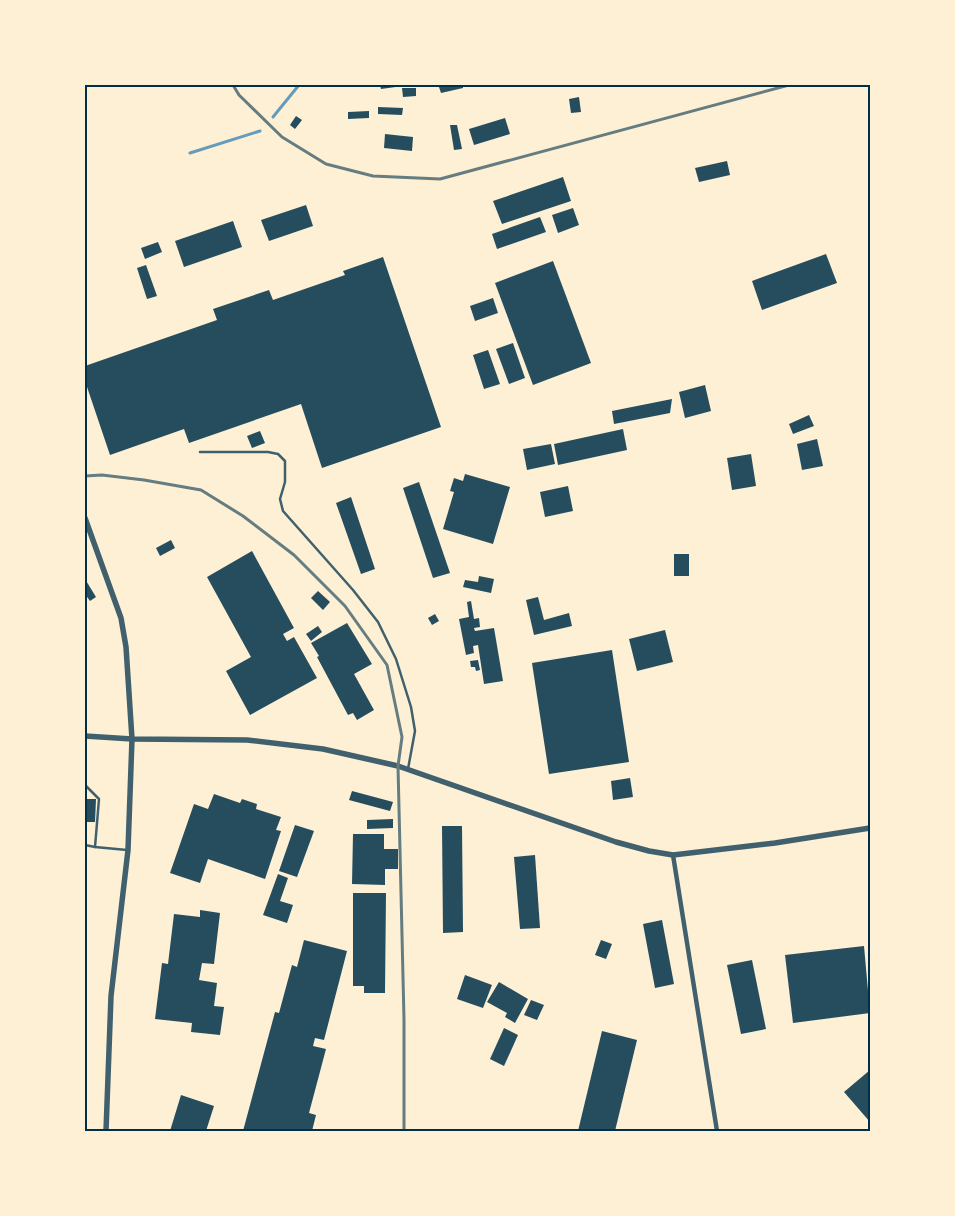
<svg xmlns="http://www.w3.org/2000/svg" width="955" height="1216" viewBox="0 0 955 1216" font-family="'Golos Text',sans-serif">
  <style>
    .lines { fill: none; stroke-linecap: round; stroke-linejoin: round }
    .stream { stroke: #669bbc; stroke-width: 3 }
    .building { fill: #264d5e }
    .service { stroke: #3f606c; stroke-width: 2.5 }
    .minor { stroke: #3f606c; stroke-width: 4.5 }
    .tertiary { stroke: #3f606c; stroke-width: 5.5 }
    .rail { stroke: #657d81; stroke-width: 3 }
    .neatline { fill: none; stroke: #003049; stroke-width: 2 }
  </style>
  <rect width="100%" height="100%" fill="#fdf0d5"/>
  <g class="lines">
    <g class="stream">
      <path d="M273,117L299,85"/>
      <path d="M190,153L260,131"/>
    </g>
  </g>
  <g class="building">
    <path d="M380,85H403V86L381,89Z"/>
    <path d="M447,85H463V88L441,93L439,87Z"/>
    <path d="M402,88H416V96L403,97Z"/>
    <path d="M579,97L581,112L571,113L569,99Z"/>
    <path d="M378,107L403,108L402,115L378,114Z"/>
    <path d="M369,111V118L348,119V112Z"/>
    <path d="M296,116L302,120L295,129L290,125Z"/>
    <path d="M505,118L510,134L474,145L469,129Z"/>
    <path d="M450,125H457L462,149L454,150Z"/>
    <path d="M385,134L413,137L412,151L384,148Z"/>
    <path d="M727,161L730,175L699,182L695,168Z"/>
    <path d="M563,177L571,201L502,224L493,201Z"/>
    <path d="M306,205L313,226L269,241L261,220Z"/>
    <path d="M573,208L579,225L558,233L552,215Z"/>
    <path d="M540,217L546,232L497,249L492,234Z"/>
    <path d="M233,221L242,247L184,267L175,241Z"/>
    <path d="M158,242L162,252L145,259L141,248Z"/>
    <path d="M826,254L837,283L762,310L752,281Z"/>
    <path d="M383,257L441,427L322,468L301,404L189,443L184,429L110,455L85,381V366L217,320L213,309L269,290L273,300L345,275L343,271Z"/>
    <path d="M553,261L591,363L533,385L495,283Z"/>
    <path d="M146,265L157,296L147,299L137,268Z"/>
    <path d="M493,298L498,313L475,321L470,306Z"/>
    <path d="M513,343L525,378L509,384L496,349Z"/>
    <path d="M488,350L500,384L484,389L473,355Z"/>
    <path d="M705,385L711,411L685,418L679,392Z"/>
    <path d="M672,399L670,413L614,424L612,411Z"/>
    <path d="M809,415L814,426L793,434L789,424Z"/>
    <path d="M623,429L627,450L558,465L554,444Z"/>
    <path d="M260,431L265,443L252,448L247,436Z"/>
    <path d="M817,439L823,466L802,470L797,444Z"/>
    <path d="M551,444L555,464L527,470L523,449Z"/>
    <path d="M751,454L756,486L732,490L727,458Z"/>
    <path d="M465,474L510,487L493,544L443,529L454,492L450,491L454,478L463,481Z"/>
    <path d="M419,482L450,573L433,578L403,488Z"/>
    <path d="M568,486L573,511L545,517L540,492Z"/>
    <path d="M351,497L375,569L361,574L336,503Z"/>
    <path d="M171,540L175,548L160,556L156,548Z"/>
    <path d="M252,551L294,628L283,634L287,641L294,637L317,678L250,715L226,671L251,657L207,577Z"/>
    <rect x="674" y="554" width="15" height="22"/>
    <path d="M479,576L494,579L491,593L463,587L465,580L478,582Z"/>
    <path d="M85,579L96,597L90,601L85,594Z"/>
    <path d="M318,591L330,602L323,610L311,598Z"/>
    <path d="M538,597L544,620L569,613L572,626L534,635L526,600Z"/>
    <path d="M471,601L474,619L479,618L480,627L474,628L475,631L494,628L503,681L484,684L478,645L473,646L474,653L466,655L459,619L469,617L467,602Z"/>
    <path d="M435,614L439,621L432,625L428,618Z"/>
    <path d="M347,623L372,664L354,674L374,710L357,720L353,713L348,715L317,657L319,656L311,643Z"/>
    <path d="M318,626L322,632L311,641L306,634Z"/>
    <path d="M665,630L673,662L637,671L629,639Z"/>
    <path d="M612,650L629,762L549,774L532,663Z"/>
    <path d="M478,660L480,670L476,671L475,667H471L470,661Z"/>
    <path d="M630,778L633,797L613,800L611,781Z"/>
    <path d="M352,791L393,802L390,811L349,800Z"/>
    <path d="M214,794L240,803L242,799L257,804L256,809L281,817L276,830L281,831L265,879L208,859L200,883L170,873L194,804L208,809Z"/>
    <path d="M85,799H96L95,822H85Z"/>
    <path d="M393,819V828L367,829V820Z"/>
    <path d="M295,825L314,831L297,877L279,871Z"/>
    <path d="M442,826H462L463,932L443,933Z"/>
    <path d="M353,834H384V849H398V869H385V885L352,884Z"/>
    <path d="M535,855L540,928L520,929L514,857Z"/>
    <path d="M278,874L288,878L280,901L293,905L287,923L263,915Z"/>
    <path d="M353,893H386L385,993H364V986H353Z"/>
    <path d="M200,910L220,913L214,964L202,963L199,980L217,983L214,1006L224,1007L220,1035L191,1032L192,1023L155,1019L162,963L168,964L174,914L200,917Z"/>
    <path d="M662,920L674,984L655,988L643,924Z"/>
    <path d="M304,940L347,951L324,1040L315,1038L313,1046L326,1049L309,1113L316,1115L312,1131H243L275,1012L279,1013L292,965L297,967Z"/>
    <path d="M601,940L612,944L606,959L595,955Z"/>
    <path d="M864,946L870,1013L793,1023L785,955Z"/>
    <path d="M752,960L766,1029L741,1034L727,965Z"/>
    <path d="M465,975L492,985L483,1008L457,999Z"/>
    <path d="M499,982L528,999L515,1023L505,1017L507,1013L487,1002Z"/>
    <path d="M531,1000L544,1005L537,1020L524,1015Z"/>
    <path d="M504,1028L518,1035L504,1066L490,1059Z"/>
    <path d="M602,1031L637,1040L615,1131H578Z"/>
    <path d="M870,1070V1122L844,1092Z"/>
    <path d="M181,1095L214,1106L206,1131H170Z"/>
  </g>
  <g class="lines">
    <g class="service">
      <path d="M200,452H268L278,454L285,461V482L280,499L283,511L353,590L378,622L396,659L411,707L415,731L408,769"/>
      <path d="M85,785L99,799L95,847L127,850"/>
      <path d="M85,845L95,847"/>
    </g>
    <path class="minor" d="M673,855L717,1131"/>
    <g class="tertiary">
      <path d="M85,518L121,618L126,647L132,739L128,850L111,996L106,1131"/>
      <path d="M85,736L132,739L247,740L323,749L398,766L616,842L649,851L673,855L775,843L870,828"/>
    </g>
    <g class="rail">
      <path d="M233,85L239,95L282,137L326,164L373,176L440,179L789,85"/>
      <path d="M85,476L102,475L144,480L201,490L243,516L294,555L345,606L387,665L402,737L398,766L404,1019V1131"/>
    </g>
  </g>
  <rect width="955" height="1216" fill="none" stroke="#fdf0d5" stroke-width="172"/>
  <rect x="86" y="86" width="783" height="1044" class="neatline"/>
</svg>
